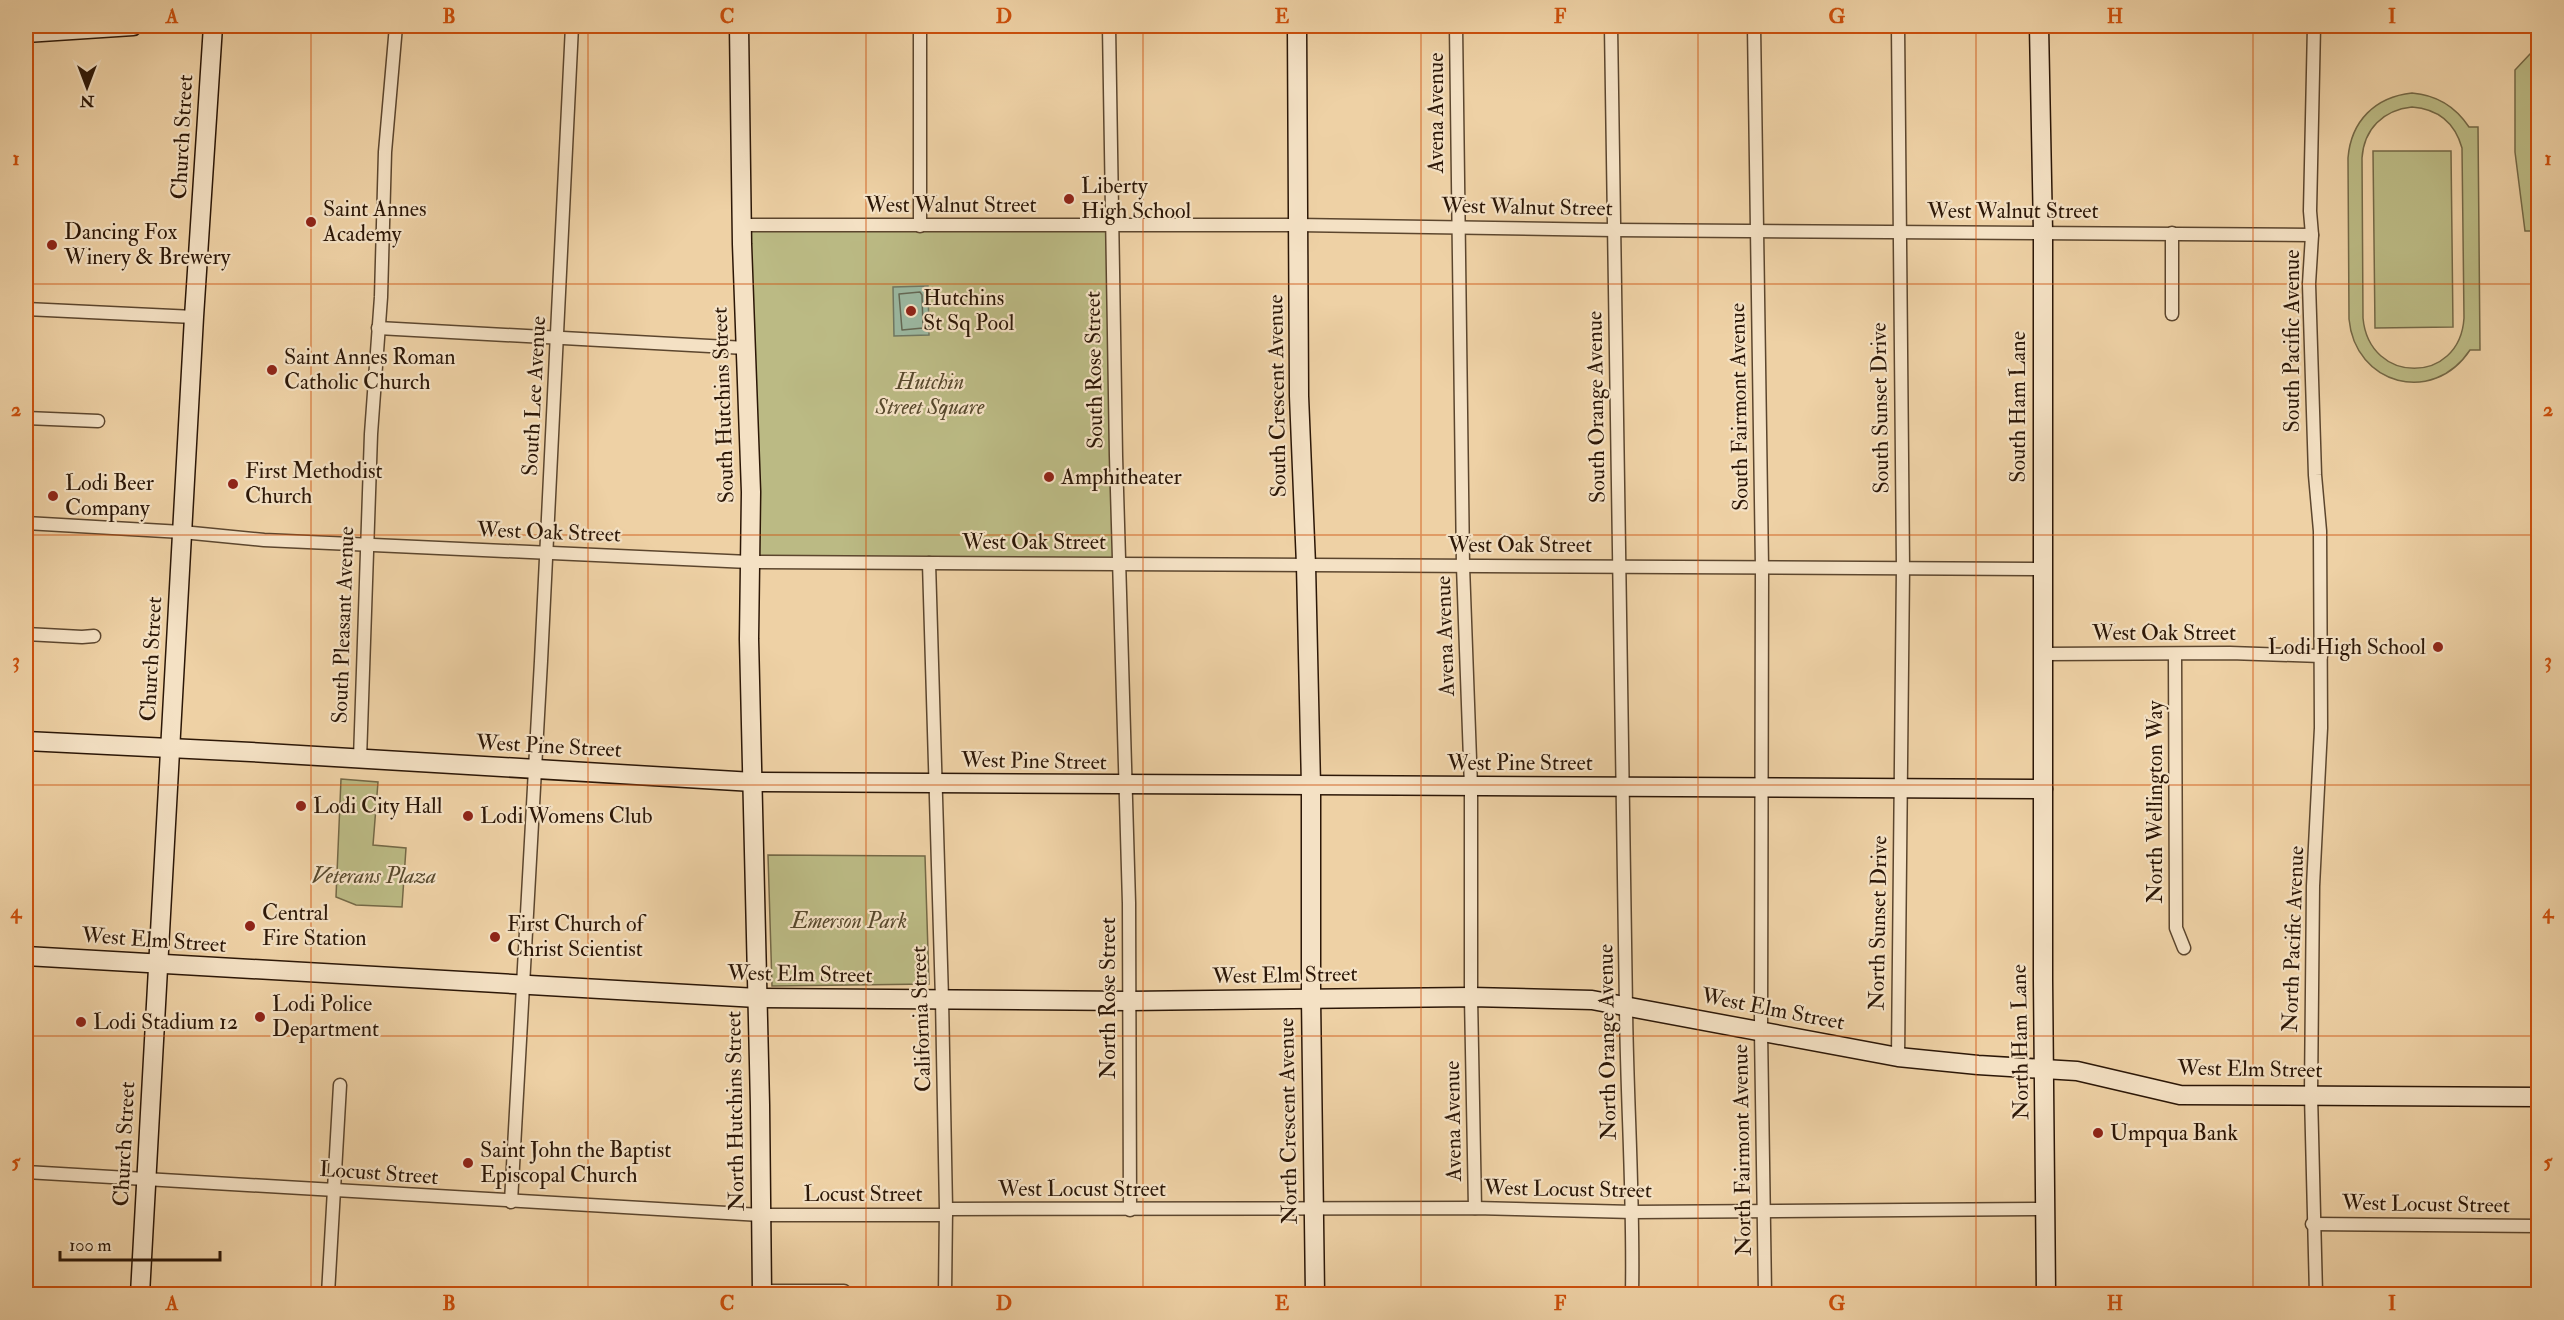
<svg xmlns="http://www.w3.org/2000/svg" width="2564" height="1320" viewBox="0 0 2564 1320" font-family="'IM FELL Double Pica',serif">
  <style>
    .green { fill: #bbba84; stroke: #746846; stroke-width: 1.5; fill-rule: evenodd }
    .water { fill: #9bb8a1; stroke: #6f7863; stroke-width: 1.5 }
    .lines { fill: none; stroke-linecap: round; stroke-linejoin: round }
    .shore { stroke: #646854; stroke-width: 1.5 }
    .street-casing { stroke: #5c462e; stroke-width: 15 }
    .secondary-casing { stroke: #2c1707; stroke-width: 21 }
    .street { stroke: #f4e1c4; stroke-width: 12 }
    .secondary { stroke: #f4e1c4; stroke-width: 18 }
    .grid { fill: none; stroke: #cc4f0b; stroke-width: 1.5; stroke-opacity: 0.55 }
    .poi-dot { fill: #8f2418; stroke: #f4e1c4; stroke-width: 2 }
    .labels { text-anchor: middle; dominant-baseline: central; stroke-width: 4.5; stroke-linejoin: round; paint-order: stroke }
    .street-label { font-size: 22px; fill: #2c1707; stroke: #f4e1c4 }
    .poi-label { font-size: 22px; fill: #2c1707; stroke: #f4e1c4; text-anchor: start }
    .park-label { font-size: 22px; font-style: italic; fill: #57482c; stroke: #f4e1c4 }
    .neatline { fill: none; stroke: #cc4f0b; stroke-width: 2 }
    .grid-label { font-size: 20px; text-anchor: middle; font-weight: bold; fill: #cc4f0b }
  </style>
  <rect width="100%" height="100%" fill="#eed1a5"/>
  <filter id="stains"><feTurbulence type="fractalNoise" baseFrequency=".00333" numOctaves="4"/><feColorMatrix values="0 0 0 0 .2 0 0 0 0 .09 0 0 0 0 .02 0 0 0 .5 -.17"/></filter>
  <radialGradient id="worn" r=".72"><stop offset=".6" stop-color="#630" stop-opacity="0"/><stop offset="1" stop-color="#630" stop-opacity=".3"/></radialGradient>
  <g class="green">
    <path d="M2530,54H2538V231H2525L2515,152V70Z"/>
    <path d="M2412,93C2437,95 2455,106 2469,127H2478L2480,350H2470C2433,406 2355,385 2349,319L2348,158C2351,121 2375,97 2412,93ZM2412,107C2438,109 2455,123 2462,148L2464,318C2460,385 2369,385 2363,318L2362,158C2364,129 2383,110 2412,107Z"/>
    <path d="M2373,151H2451L2453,327L2375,328Z"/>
    <path d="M741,225L1111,227L1119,563L749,562Z"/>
    <path d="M341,779L378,782L373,845L406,848L402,907L356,905L336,897Z"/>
    <path d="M768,855L925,856L929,984L772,986Z"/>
  </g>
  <path class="water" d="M928,286L929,335L894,336L893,287Z"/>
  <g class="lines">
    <path class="shore" d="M920,292L922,295L923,328L902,330L899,294Z"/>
    <g class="street-casing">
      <g id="street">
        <path d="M920,26V226"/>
        <path d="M1109,26L1116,456L1129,903L1130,1210"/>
        <path d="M1456,26L1463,566L1471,787V997L1475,1208"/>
        <path d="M1611,26C1616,353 1623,680 1626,1008C1627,1103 1634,1199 1632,1294"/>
        <path d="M1754,26L1762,567L1761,1031L1765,1294"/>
        <path d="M1898,26L1903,567L1898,1057"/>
        <path d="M2314,26L2310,211L2312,235L2309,284L2315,475L2320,531L2321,728L2313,886L2311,1095L2316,1294"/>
        <path d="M741,225H1298L1614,230L2312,235"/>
        <path d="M2172,233V314"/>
        <path d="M26,309L194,317"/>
        <path d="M378,328L746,348"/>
        <path d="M26,418L98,421"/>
        <path d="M26,523L182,532L264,540L749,562L2044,569"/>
        <path d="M929,563L942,999L946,1209L945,1294"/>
        <path d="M26,634L82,637L94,636"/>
        <path d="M2044,654L2230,653L2321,656"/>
        <path d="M2175,654L2176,928L2184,948"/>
        <path d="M360,759L371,434L381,297L385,152L396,26"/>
        <path d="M26,1172L761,1215H946"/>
        <path d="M511,1202L541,661L572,26"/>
        <path d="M946,1209L1475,1208L1633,1212L2046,1209"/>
        <path d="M2312,1224L2538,1226"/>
        <path d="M762,1291H844V1294"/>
        <path d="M328,1294L340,1085"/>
      </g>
    </g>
    <g class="secondary-casing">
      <g id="secondary">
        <path d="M739,26L742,244L751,492L749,639L760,1105L762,1294"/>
        <path d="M1297,26L1299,396L1306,565L1311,786V998L1315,1294"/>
        <path d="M2039,26L2043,232V980L2046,1294"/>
        <path d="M26,33L133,26"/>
        <path d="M26,741L251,752L753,782L2043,789"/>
        <path d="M26,956L757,998L1129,1001L1471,997L1592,1000L1898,1057L1978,1065L2077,1071L2180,1095L2538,1097"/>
        <path d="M140,1294L194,317L213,26"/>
      </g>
    </g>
    <use href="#street" class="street"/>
    <use href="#secondary" class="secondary"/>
  </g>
  <path class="grid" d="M311,26V1294M588,26V1294M866,26V1294M1143,26V1294M1421,26V1294M1698,26V1294M1976,26V1294M2253,26V1294M26,284H2538M26,535H2538M26,785H2538M26,1036H2538"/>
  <g class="poi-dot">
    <circle cx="1069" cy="199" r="6"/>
    <circle cx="311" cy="222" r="6"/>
    <circle cx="52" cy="245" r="6"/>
    <circle cx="911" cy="311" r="6"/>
    <circle cx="272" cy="370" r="6"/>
    <circle cx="1049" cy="477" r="6"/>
    <circle cx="233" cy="484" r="6"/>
    <circle cx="53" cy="496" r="6"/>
    <circle cx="2438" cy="647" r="6"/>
    <circle cx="301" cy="806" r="6"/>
    <circle cx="468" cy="816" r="6"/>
    <circle cx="250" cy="926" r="6"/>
    <circle cx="495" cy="937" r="6"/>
    <circle cx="260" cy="1017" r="6"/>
    <circle cx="81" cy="1022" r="6"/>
    <circle cx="2098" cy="1133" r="6"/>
    <circle cx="468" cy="1163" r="6"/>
  </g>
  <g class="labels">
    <g class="street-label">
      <text transform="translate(1436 113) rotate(-90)">Avena Avenue</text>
      <text transform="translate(182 137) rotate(-87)">Church Street</text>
      <text x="951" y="205">West Walnut Street</text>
      <text transform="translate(1527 207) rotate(1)">West Walnut Street</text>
      <text x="2013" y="211">West Walnut Street</text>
      <text transform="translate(2292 341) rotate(-90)">South Pacific Avenue</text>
      <text transform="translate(1094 370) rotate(-91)">South Rose Street</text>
      <text transform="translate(534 396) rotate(-87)">South Lee Avenue</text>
      <text transform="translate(1277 396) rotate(-91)">South Crescent Avenue</text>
      <text transform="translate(723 405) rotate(-92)">South Hutchins Street</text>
      <text transform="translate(1596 407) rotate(-91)">South Orange Avenue</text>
      <text transform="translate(1739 407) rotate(-91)">South Fairmont Avenue</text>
      <text transform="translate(2018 407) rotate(-90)">South Ham Lane</text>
      <text transform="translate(1880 408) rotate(-91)">South Sunset Drive</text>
      <text transform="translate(549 532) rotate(2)">West Oak Street</text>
      <text x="1034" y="542">West Oak Street</text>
      <text x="1520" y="545">West Oak Street</text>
      <text transform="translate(343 625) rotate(-88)">South Pleasant Avenue</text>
      <text x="2164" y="633">West Oak Street</text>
      <text transform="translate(1445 636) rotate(-92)">Avena Avenue</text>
      <text transform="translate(151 659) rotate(-87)">Church Street</text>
      <text transform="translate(549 746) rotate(3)">West Pine Street</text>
      <text transform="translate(1034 761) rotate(1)">West Pine Street</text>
      <text x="1520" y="763">West Pine Street</text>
      <text transform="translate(2155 802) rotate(-90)">North Wellington Way</text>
      <text transform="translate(1878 923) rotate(-89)">North Sunset Drive</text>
      <text transform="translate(2293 939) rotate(-88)">North Pacific Avenue</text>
      <text transform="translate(154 940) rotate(4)">West Elm Street</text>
      <text transform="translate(800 974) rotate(1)">West Elm Street</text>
      <text transform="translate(1285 975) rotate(-1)">West Elm Street</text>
      <text transform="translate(1108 998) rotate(-90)">North Rose Street</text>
      <text transform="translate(1773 1009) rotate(11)">West Elm Street</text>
      <text transform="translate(921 1019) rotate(-92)">California Street</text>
      <text transform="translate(1607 1042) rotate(-91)">North Orange Avenue</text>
      <text transform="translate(2020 1042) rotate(-91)">North Ham Lane</text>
      <text transform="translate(2250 1069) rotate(1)">West Elm Street</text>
      <text transform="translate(735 1111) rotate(-91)">North Hutchins Street</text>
      <text transform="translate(1288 1121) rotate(-91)">North Crescent Avenue</text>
      <text transform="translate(1453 1121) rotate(-91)">Avena Avenue</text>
      <text transform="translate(124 1144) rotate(-87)">Church Street</text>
      <text transform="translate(1742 1150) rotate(-91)">North Fairmont Avenue</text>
      <text transform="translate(379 1173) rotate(4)">Locust Street</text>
      <text x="1082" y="1189">West Locust Street</text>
      <text transform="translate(1568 1189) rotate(1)">West Locust Street</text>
      <text x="863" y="1194">Locust Street</text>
      <text transform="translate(2426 1204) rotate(1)">West Locust Street</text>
    </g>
    <g class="poi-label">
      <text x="1081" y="186">Liberty<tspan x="1081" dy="25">High School</tspan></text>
      <text x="323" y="209">Saint Annes<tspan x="323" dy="25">Academy</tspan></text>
      <text x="64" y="232">Dancing Fox<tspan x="64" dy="25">Winery &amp; Brewery</tspan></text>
      <text x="923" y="298">Hutchins<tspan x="923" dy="25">St Sq Pool</tspan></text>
      <text x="284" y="357">Saint Annes Roman<tspan x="284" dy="25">Catholic Church</tspan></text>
      <text x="245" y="471">First Methodist<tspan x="245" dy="25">Church</tspan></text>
      <text x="1061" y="477">Amphitheater</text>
      <text x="65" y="483">Lodi Beer<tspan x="65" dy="25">Company</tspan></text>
      <text x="2426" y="647" text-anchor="end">Lodi High School</text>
      <text x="313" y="806">Lodi City Hall</text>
      <text x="480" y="816">Lodi Womens Club</text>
      <text x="262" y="913">Central<tspan x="262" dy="25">Fire Station</tspan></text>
      <text x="507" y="924">First Church of<tspan x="507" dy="25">Christ Scientist</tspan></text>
      <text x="272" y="1004">Lodi Police<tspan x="272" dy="25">Department</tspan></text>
      <text x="93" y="1022">Lodi Stadium 12</text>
      <text x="2110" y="1133">Umpqua Bank</text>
      <text x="480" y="1150">Saint John the Baptist<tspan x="480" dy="25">Episcopal Church</tspan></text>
    </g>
    <g class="park-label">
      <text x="930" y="382">Hutchin<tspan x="930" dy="25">Street Square</tspan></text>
      <text x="374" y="876">Veterans Plaza</text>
      <text x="849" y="921">Emerson Park</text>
    </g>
  </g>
  <rect width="2564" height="1320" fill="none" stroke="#eed1a5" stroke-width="66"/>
  <g transform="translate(87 87) rotate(180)" stroke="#f4e1c4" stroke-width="4.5" paint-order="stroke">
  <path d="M0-4.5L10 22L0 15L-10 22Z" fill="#2c1707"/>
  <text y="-9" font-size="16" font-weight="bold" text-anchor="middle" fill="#2c1707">N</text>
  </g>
  <path d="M60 1251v9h160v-9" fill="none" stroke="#2c1707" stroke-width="3"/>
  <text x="69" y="1251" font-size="18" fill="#2c1707" stroke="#f4e1c4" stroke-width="4.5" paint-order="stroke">100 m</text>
  <rect x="33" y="33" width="2498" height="1254" class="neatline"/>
  <g class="grid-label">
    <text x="172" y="23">A</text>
    <text x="449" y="23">B</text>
    <text x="727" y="23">C</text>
    <text x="1004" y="23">D</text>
    <text x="1282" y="23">E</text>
    <text x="1560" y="23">F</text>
    <text x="1837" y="23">G</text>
    <text x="2115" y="23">H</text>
    <text x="2392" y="23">I</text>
    <text x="16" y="165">1</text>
    <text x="2548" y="165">1</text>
    <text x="16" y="416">2</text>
    <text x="2548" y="416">2</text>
    <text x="16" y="667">3</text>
    <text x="2548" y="667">3</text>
    <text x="16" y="918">4</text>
    <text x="2548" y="918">4</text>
    <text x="16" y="1168">5</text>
    <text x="2548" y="1168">5</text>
    <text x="172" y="1310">A</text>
    <text x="449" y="1310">B</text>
    <text x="727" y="1310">C</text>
    <text x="1004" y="1310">D</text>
    <text x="1282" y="1310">E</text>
    <text x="1560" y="1310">F</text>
    <text x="1837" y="1310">G</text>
    <text x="2115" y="1310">H</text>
    <text x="2392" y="1310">I</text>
  </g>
  <rect width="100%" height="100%" filter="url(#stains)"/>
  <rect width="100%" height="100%" fill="url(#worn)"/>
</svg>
